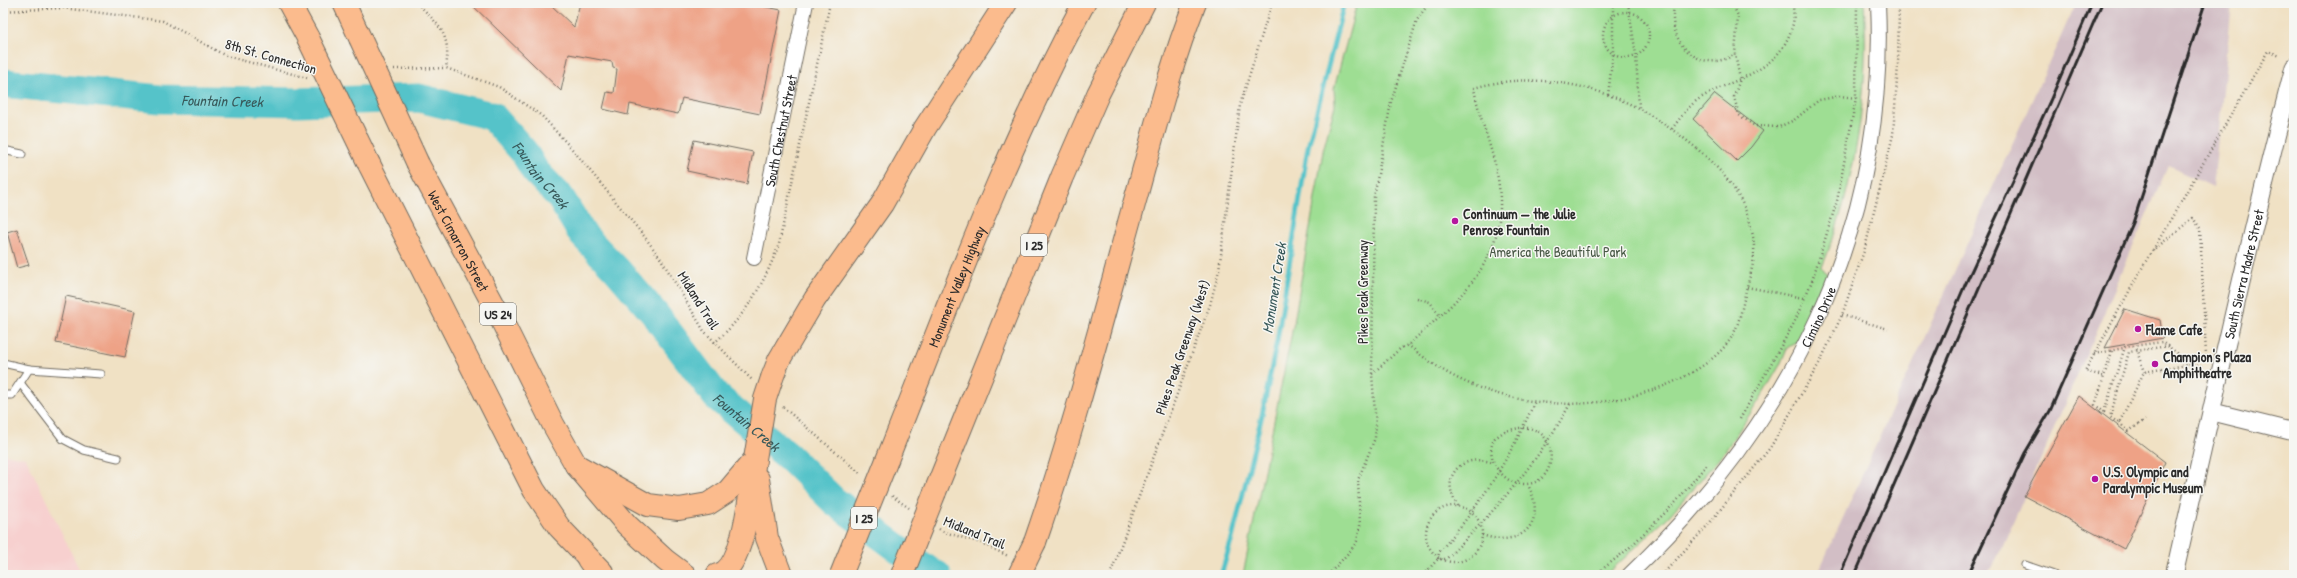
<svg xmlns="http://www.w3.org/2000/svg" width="2297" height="578" viewBox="0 0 2297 578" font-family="'Patrick Hand',sans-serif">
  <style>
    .built { fill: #f7d0cf }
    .industrial { fill: #d2bec5 }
    .green { fill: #9ede93; stroke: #64845f }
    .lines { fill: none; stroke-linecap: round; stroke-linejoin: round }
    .stream { stroke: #55c3c9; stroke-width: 5 }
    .river { stroke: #55c3c9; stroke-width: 29 }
    .building { fill: #eea286 }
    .service-casing { stroke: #706b61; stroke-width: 9 }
    .minor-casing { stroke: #706b61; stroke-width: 16 }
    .tertiary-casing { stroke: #706b61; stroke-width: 19 }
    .trunk-casing { stroke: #706b61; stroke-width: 24 }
    .motorway-casing { stroke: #706b61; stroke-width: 24 }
    .path { stroke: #706b61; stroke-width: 2.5; stroke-dasharray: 1 3; stroke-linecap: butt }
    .service { stroke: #fff; stroke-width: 7 }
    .minor { stroke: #fff; stroke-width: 14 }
    .tertiary { stroke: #fff; stroke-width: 17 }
    .trunk { stroke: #fbbb8d; stroke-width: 22 }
    .motorway { stroke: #fbbb8d; stroke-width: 22 }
    .rail { stroke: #2b2b2b; stroke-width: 3 }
    .trunk-bridge-casing { stroke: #706b61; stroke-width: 24; stroke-linecap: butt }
    .motorway-bridge-casing { stroke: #706b61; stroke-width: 24; stroke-linecap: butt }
    .trunk-bridge { stroke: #fbbb8d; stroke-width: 22 }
    .motorway-bridge { stroke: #fbbb8d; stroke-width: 22 }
    .poi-dot { fill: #b5179e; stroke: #f6f6f2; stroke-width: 1.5 }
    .labels { text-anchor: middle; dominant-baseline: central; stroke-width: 3; stroke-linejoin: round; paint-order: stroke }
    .shield { fill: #f6f6f2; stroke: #686867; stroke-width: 1 }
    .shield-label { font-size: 13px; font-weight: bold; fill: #2b2b2b }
    .street-label { font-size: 14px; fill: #2b2b2b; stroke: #f6f6f2 }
    .poi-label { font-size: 14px; font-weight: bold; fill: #2b2b2b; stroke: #f6f6f2; text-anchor: start }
    .park-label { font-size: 14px; fill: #485845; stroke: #f6f6f2 }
    .water-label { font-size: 15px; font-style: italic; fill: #38595a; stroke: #f6f6f2 }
  </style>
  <rect width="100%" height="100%" fill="#f6f6f2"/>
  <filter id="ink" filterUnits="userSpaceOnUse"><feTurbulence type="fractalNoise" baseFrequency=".025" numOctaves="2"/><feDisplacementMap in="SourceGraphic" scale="8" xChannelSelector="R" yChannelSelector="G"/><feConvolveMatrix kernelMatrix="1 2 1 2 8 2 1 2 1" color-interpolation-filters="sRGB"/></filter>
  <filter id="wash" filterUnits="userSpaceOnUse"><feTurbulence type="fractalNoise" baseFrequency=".012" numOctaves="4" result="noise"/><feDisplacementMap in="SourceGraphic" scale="16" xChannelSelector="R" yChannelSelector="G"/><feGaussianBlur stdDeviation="0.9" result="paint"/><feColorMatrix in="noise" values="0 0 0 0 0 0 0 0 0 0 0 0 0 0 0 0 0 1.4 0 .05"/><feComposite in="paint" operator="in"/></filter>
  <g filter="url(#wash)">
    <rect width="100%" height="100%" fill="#f0e1c4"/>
    <path class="built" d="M3,454L26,458L79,569L106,575H3Z"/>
    <path class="industrial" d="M2076,3H2232L2213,187L2168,166L2003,546L1987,575H1817Z"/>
    <path class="green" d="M1357,3H1864C1870,87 1855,189 1822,267L1828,276L1800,340L1787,348L1780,365L1760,399L1723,454L1668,517L1606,575H1243L1294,322L1323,151L1335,105L1334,89Z"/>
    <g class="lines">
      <path class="stream" d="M1221,575L1232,539L1262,415L1277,341L1308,147L1344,3"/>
      <path class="river" id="s1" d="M3,83L160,99L298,102L419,98L492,116L524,152L535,171L560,197L583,235L616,269L654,313L716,396L789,457L834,501L933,574L937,575"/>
    </g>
    <g id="blocks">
      <g class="building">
        <path d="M470,3H549L574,27L580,3H747L781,10L760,114L682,98L678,114L630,104L628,115L603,109L607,92L614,93L617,69L613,68L612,62L569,54L561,91Z"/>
        <path d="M1715,94L1763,131L1751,147L1737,161L1693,119Z"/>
        <path d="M694,140L753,152L747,184L687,171Z"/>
        <path d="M17,229L29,265L17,268L7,232Z"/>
        <path d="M66,296L135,311L125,357L56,343Z"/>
        <path d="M2125,309L2160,320L2163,338L2105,348Z"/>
        <path d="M2079,396L2165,462L2124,549L2024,496Z"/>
      </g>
    </g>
  </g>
  <g filter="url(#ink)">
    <use href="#blocks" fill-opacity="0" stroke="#706b61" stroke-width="1"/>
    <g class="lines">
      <g class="service-casing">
        <g id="service">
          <path d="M3,150L22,154"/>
          <path d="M3,363L29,369"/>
          <path d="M21,384L63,439L84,450L118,458"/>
          <path d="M3,395H12L29,369L101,374"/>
          <path d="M2025,565L2054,575"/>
        </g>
      </g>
      <g class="minor-casing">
        <g id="minor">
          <path id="s2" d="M754,258L806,3"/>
          <path id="s3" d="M1629,575C1790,422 1889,230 1878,3"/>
        </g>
      </g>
      <g class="tertiary-casing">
        <g id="tertiary">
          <path d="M2213,412L2294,432"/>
          <path id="s4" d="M2174,575C2213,405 2250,235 2294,67"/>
        </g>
      </g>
      <g class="trunk-casing">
        <g id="trunk">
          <path d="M289,3L308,38"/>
          <path d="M344,3L360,38"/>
          <path d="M369,164L534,490L559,527L602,572"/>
          <path id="s5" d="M418,164L497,311L553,424L576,465L627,525L665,560L685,575"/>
        </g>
      </g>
      <g class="motorway-casing">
        <g id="motorway">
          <path d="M772,378L779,360L815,299L882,204L925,128L1006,3"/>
          <path id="s6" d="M887,460C948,307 1005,149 1084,3"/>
          <path d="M576,465L648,505L679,509L708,504L728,491L755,459"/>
          <path d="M758,479L767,538L781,575"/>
          <path d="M935,492L1062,177L1098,94L1144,3"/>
          <path d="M1035,542C1074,429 1104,312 1136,197C1154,132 1170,66 1195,3"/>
          <path d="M588,559L599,575"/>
          <path d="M717,575C745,570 751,484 755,459"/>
        </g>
      </g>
      <g class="path">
        <path d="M417,3C440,26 451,34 446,68L499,87L542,116L573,150L644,236L661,259L704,331L752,380"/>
        <path d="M1628,3L1636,55L1639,108"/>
        <path d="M1675,3C1664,41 1700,77 1735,54"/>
        <path d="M1732,3L1738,16L1735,54L1740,79L1734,97L1739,115L1755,126L1779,127L1794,120L1819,100L1840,96L1856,98"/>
        <path d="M3,11L63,8L163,21L226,56L307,78"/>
        <circle cx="1626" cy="35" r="23"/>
        <path d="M394,69L446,68"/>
        <path d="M1608,95L1613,54V3"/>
        <path d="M1672,129C1681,117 1690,103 1704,96C1739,76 1779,72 1792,27C1795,19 1793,11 1793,3"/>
        <path d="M2153,250L2268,51L2280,56"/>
        <path d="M1747,287L1803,298"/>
        <path d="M1417,298L1430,302L1440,316"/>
        <path d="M1842,315L1888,329"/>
        <path d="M714,343C745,317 765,282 779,244L830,3"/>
        <path d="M2133,346L2137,351L2144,372"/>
        <path d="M2168,346L2129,352L2110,417L2119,423L2144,372L2192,364L2204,367"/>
        <path d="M2112,351L2095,405L2104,412L2125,347L2162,342L2192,364"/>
        <path d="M2094,354L2124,348"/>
        <path d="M1372,374L1401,348L1408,345C1461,297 1511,259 1498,179C1493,148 1479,119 1474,88C1531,71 1600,84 1650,115C1697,145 1750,185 1754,246C1755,261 1750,276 1746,290C1743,304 1740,320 1734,333C1722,356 1694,373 1671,383C1604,412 1521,411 1455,377C1438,368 1423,357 1408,345"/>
        <path d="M2103,376L2085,371L2151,252L2193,218L2200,228L2206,355"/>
        <path d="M783,407L861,474"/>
        <path d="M1740,419L1794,323L1812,281L1837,201L1856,98L1857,3"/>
        <path d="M2119,423L2129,431L2145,420"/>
        <path d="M1519,428C1560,423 1561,485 1524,484C1511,484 1503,477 1496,467C1491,458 1489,447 1495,438L1505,431Z"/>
        <path d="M892,496L909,508"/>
        <circle cx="1454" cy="534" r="28"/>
        <path d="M1458,506C1438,477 1461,452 1494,463"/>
        <path d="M939,529L944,532L981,543L1008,556"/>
        <path d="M1482,535C1521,549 1548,523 1528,485"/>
        <path d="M1438,559L1439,552C1480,506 1510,458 1535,401"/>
        <path d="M1110,575L1210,305L1219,270L1240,105L1272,3"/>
        <path d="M1328,575L1351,550L1357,541L1360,526L1358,480L1375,438L1376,426L1372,374L1374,197L1391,102L1417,20L1429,3"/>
        <path d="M1423,575L1438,559H1446C1495,511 1537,464 1570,404"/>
        <path d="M1595,575L1628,549L1676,502L1708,463"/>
        <path d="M1662,575L1708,525L1770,448L1820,362L1842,315L1865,248L1893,135L1898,65L1899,3"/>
      </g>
      <use href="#service" class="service"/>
      <use href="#minor" class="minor"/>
      <use href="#tertiary" class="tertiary"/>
      <use href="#trunk" class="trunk"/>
      <use href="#motorway" class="motorway"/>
      <g class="rail">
        <path d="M1840,575L1965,285L2050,101L2092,3"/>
        <path d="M1855,575L2102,3"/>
        <path d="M1968,575L2025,453L2050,411L2133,223L2205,3"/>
      </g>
      <g class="trunk-bridge-casing">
        <g id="trunk-bridge">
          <path d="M308,38L369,164"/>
          <path d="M360,38L418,164"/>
        </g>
      </g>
      <g class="motorway-bridge-casing">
        <g id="motorway-bridge">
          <path d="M755,459L765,399L772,378"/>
          <path d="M841,575L887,460"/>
          <path d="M902,575L935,492"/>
          <path d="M1019,575L1035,542"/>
        </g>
      </g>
      <use href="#trunk-bridge" class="trunk-bridge"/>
      <use href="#motorway-bridge" class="motorway-bridge"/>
    </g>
  </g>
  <g class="poi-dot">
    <circle cx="1455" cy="221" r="4"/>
    <circle cx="2138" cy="329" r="4"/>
    <circle cx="2155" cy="364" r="4"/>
    <circle cx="2095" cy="479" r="4"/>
  </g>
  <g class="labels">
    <g class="shield">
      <rect x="1021" y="234" width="26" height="22" rx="3"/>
      <rect x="480" y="303" width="36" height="22" rx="3"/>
      <rect x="851" y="507" width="26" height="22" rx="3"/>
    </g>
    <g class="shield-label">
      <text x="1034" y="245">I 25</text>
      <text x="498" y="314">US 24</text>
      <text x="864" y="518">I 25</text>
    </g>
    <g class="street-label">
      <text transform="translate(271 56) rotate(16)">8th St. Connection</text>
      <text stroke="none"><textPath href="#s2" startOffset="130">South Chestnut Street</textPath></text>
      <text stroke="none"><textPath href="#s5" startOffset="87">West Cimarron Street</textPath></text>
      <text stroke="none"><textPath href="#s4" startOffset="309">South Sierra Madre Street</textPath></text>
      <text stroke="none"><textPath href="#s6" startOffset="187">Monument Valley Highway</textPath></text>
      <text transform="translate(1362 292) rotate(-90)">Pikes Peak Greenway</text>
      <text transform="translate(699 300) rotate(58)">Midland Trail</text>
      <text stroke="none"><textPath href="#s3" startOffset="322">Cimino Drive</textPath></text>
      <text transform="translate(1182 347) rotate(-71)">Pikes Peak Greenway (West)</text>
      <text transform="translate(975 532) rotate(22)">Midland Trail</text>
    </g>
    <g class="poi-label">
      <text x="1463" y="213">Continuum — the Julie<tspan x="1463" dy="16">Penrose Fountain</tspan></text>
      <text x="2146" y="329">Flame Cafe</text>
      <text x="2163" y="356">Champion's Plaza<tspan x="2163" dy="16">Amphitheatre</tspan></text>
      <text x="2103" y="471">U.S. Olympic and<tspan x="2103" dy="16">Paralympic Museum</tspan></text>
    </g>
    <g class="park-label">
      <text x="1558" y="251">America the Beautiful Park</text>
    </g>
    <g class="water-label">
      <text stroke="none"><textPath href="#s1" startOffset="220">Fountain Creek</textPath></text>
      <text stroke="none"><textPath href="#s1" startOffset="569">Fountain Creek</textPath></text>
      <text transform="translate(1274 288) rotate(-81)">Monument Creek</text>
      <text stroke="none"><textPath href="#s1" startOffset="892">Fountain Creek</textPath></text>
    </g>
  </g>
  <rect width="2297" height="578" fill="none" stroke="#f6f6f2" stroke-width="16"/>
</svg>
